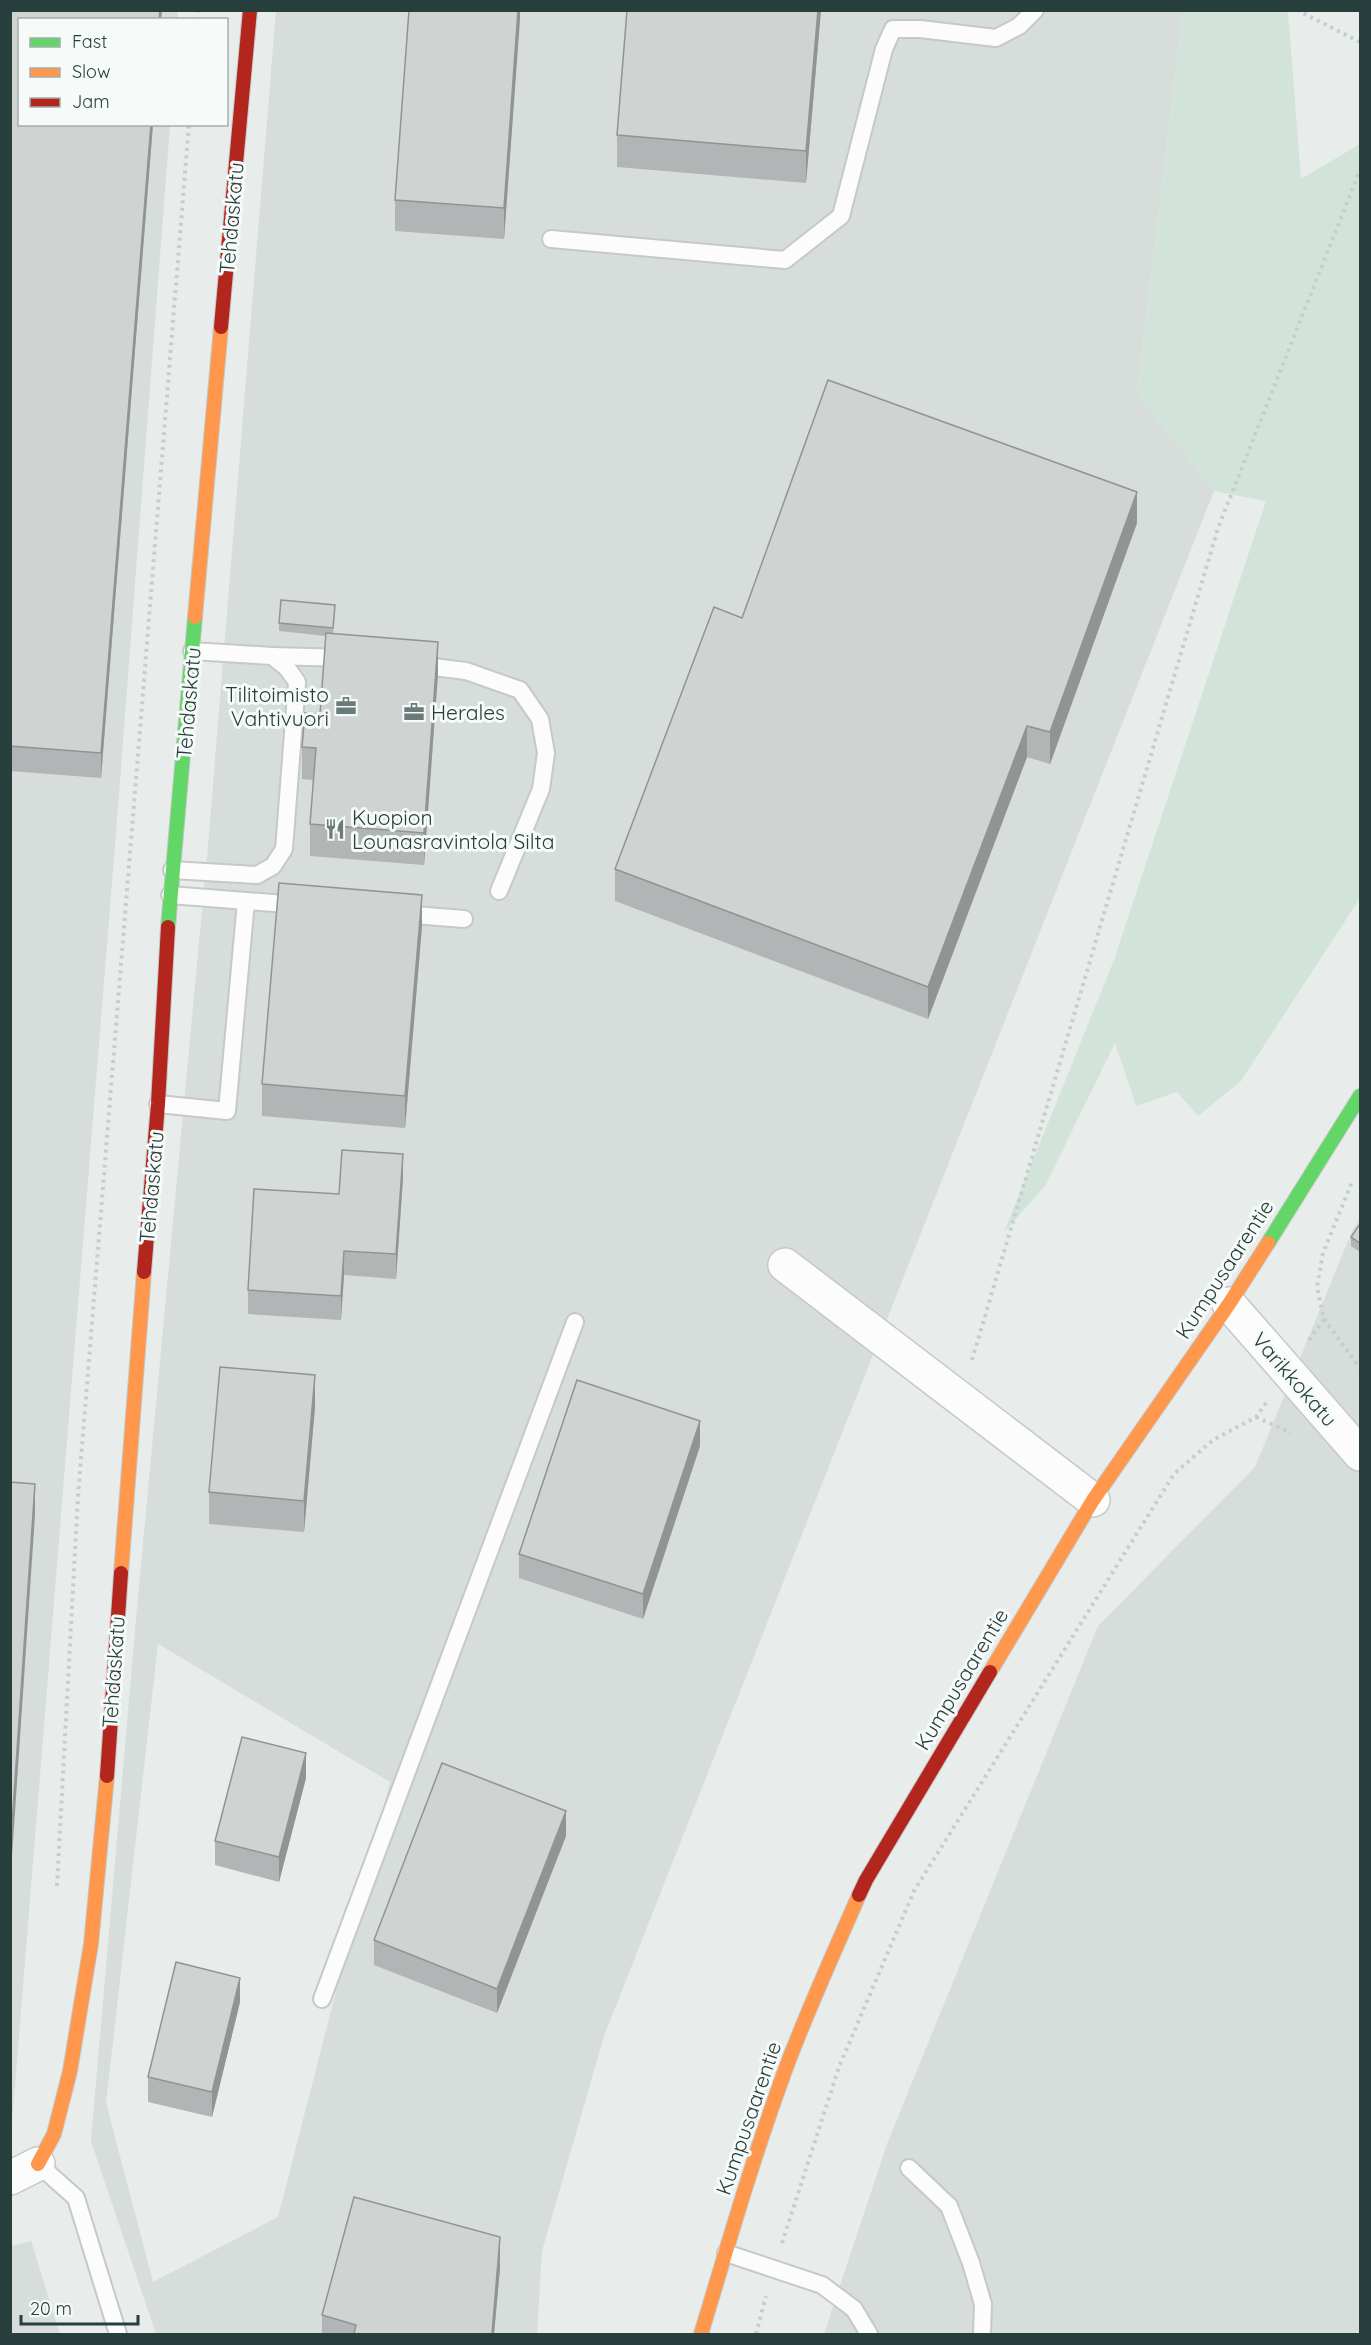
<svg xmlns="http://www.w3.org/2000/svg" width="1371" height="2345" viewBox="0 0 1371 2345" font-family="Quicksand,sans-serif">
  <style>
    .built { fill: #d6dddb; fill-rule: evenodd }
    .green { fill: #d2e4da }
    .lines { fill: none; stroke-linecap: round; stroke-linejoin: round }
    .lane-casing { stroke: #c5c9c8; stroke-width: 20 }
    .street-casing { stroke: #c5c9c8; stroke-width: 36 }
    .fast-casing { stroke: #c4c9c8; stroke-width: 16 }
    .slow-casing { stroke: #c4c9c8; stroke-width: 16 }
    .jam-casing { stroke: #c4c9c8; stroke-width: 16 }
    .path { stroke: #c6cecd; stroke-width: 4; stroke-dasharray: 3 4.5; stroke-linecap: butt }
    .lane { stroke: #fcfcfc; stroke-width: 16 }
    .street { stroke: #fcfcfc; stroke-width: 33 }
    .fast { stroke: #63d668; stroke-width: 14 }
    .slow { stroke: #ff974d; stroke-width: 14 }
    .jam { stroke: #b3261e; stroke-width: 14 }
    .wall { fill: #b2b5b5 }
    .shaded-wall { fill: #919493 }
    .building { fill: #cfd3d2; stroke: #919493; stroke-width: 1.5 }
    .labels { text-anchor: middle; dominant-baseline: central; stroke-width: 6; stroke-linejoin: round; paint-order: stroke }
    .street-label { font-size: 21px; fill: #263f3c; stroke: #f6faf9 }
    .poi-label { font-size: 21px; fill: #263f3c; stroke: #f6faf9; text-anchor: start }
  </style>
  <rect width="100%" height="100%" fill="#e8ecea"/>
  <g class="built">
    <path d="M11,11H178V19L20,20V124L170,125L116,833L11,2135Z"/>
    <path d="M276,11H1183L1137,393L1214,491L604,2036L542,2251L537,2334H156L91,2141L136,1619L208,846ZM158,1644L390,1782L278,2217L153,2282L106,2103Z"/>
    <path d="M1360,1218V2334H824L887,2144L1098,1626L1255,1467L1353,1229Z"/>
    <path d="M31,2241L60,2334H11V2246Z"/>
  </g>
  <path class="green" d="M1183,11H1288L1301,179L1360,144V898L1241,1081L1198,1116L1177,1092L1136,1106L1115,1043L1045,1186L1004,1232L1114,960L1266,501L1214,491L1137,393Z"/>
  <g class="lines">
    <g class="lane-casing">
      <g id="lane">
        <path d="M551,239L785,260L841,216L884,49L893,29H920L996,38L1019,26L1035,10"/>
        <path d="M272,656L346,658"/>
        <path d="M417,665L466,671L520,690L540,719L546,753L541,789L499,891"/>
        <path d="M172,870L257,875L273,866L284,849L297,682L287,668L272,656L192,651"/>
        <path d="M170,895L298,905"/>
        <path d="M401,914L464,919"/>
        <path d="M158,1104L227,1111L246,901"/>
        <path d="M322,1999L575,1322"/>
        <path d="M38,2164L76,2198L118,2334"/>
        <path d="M909,2168L949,2206L971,2263L983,2304L982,2334"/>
        <path d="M726,2253L822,2285L854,2309L869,2334"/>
      </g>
    </g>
    <g class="street-casing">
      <g id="street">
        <path d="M785,1265L1093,1500"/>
        <path d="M1229,1304L1360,1454"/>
        <path d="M10,2178L38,2164"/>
      </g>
    </g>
    <g class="fast-casing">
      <g id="fast">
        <path d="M168,927L195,617"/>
        <path d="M1268,1243L1360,1096"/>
      </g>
    </g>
    <g class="slow-casing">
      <g id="slow">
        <path d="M195,617L221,327"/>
        <path d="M121,1573L144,1272"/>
        <path d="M990,1672L1093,1500L1229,1304L1268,1243"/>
        <path d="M38,2164L54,2134L70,2071L91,1944L107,1776"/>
        <path d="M701,2334C727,2248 752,2161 783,2076C805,2015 833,1955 859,1895"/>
      </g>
    </g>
    <g class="jam-casing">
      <g id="jam">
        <path d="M221,327L250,10"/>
        <path d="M144,1272L158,1104L168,927"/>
        <path d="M107,1776L121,1573"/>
        <path d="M859,1895L866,1880L990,1672"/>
      </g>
    </g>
    <g class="path">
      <path d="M1297,10L1360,42"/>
      <path d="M198,20V10"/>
      <path d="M1324,1319L1360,1368"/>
      <path d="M1309,1340L1324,1319L1317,1287L1323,1253L1352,1182"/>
      <path d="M972,1360L1218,528L1360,170"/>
      <path d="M1256,1417L1291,1433"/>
      <path d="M57,1886L78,1496L189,124"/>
      <path d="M782,2243L839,2067L914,1891L1174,1474L1213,1440L1256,1417L1266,1403"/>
      <path d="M756,2334L766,2296"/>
    </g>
    <use href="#lane" class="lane"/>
    <use href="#street" class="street"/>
    <use href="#fast" class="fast"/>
    <use href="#slow" class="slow"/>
    <use href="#jam" class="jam"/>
  </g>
  <g class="wall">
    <path d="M10,10H162L161,20H20L153,124L101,778L10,771Z"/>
    <path d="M520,10L504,239L395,231V200Z"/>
    <path d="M821,10L806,183L617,167V135Z"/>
    <path d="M1137,523L1050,764L1027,757L928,1019L615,901V869Z"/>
    <path d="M335,614L333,634L438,674L424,865L310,856V824L314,780L302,779V747L320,714L326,636L279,631V623Z"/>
    <path d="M422,926L405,1128L262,1116V1084Z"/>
    <path d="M403,1178L396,1279L344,1275L341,1320L248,1314V1290L339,1194Z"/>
    <path d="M1360,1224V1252L1351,1246V1237Z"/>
    <path d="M315,1407L304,1532L209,1524V1492Z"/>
    <path d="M700,1446L643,1619L519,1578V1554Z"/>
    <path d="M306,1778L279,1882L215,1865V1841Z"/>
    <path d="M566,1836L497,2013L374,1965V1940Z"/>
    <path d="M240,2002L212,2117L148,2102V2077Z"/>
    <path d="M500,2268L494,2334H322V2315Z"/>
  </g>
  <g class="shaded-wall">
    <path d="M160,10H162L161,20H159Z"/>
    <path d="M518,10H520V20L504,239V208Z"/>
    <path d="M818,10H821L806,183V151Z"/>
    <path d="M151,124H153L101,778V753Z"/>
    <path d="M1137,492V523L1050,764V732Z"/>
    <path d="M438,642V674L424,865V833Z"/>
    <path d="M1027,726V757L928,1019V987Z"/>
    <path d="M422,895V926L405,1128V1096Z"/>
    <path d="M403,1154V1178L396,1279V1254Z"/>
    <path d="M344,1251V1275L341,1320V1296Z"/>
    <path d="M315,1375V1407L304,1532V1501Z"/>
    <path d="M700,1421V1446L643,1619V1594Z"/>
    <path d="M35,1484V1515L10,1886V1854Z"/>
    <path d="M306,1753V1778L279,1882V1857Z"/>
    <path d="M566,1811V1836L497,2013V1989Z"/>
    <path d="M240,1978V2002L212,2117V2092Z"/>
    <path d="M500,2237V2268L494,2334H492Z"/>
  </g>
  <g class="building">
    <path d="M10,10H160L159,20H20V124H151L101,753L10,746Z"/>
    <path d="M409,10H518L504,208L395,200Z"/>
    <path d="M627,10H818L806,151L617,135Z"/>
    <path d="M828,380L1137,492L1050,732L1027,726L928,987L615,869L714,607L742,618Z"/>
    <path d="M281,600L335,605L333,628L279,623Z"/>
    <path d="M326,633L438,642L424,833L310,824L316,748L302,747L305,713L320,714Z"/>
    <path d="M279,883L422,895L405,1096L262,1084Z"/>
    <path d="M342,1150L403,1154L396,1254L344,1251L341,1296L248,1290L254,1189L339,1194Z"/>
    <path d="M1360,1224V1243L1351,1237Z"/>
    <path d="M220,1367L315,1375L304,1501L209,1492Z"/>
    <path d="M577,1380L700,1421L643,1594L519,1554Z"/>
    <path d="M10,1482L35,1484L10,1854Z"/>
    <path d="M242,1737L306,1753L279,1857L215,1841Z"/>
    <path d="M442,1763L566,1811L497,1989L374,1940Z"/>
    <path d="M176,1962L240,1978L212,2092L148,2077Z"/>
    <path d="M354,2197L500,2237L492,2334H354L356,2325L322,2315Z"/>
  </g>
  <defs>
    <g id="office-bare" transform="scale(1.62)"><path d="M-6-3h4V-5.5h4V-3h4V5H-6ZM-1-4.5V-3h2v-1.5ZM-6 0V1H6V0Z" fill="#6a7c79" stroke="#f6faf9" stroke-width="2.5" paint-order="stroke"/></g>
    <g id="restaurant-bare" transform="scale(1.62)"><path d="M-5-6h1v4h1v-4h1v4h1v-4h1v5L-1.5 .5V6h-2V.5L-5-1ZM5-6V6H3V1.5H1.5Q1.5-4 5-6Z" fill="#6a7c79" stroke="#f6faf9" stroke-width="2.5" paint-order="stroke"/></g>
  </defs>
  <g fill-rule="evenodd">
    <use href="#office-bare" x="346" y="706"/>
    <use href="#office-bare" x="414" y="712"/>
    <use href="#restaurant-bare" x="335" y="829"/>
  </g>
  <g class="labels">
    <g class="street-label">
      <text transform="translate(231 218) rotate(-85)">Tehdaskatu</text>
      <text transform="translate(188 703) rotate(-85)">Tehdaskatu</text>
      <text transform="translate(151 1187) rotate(-85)">Tehdaskatu</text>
      <text transform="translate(1224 1269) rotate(-57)">Kumpusaarentie</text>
      <text transform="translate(1295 1379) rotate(49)">Varikkokatu</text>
      <text transform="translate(113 1672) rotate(-86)">Tehdaskatu</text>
      <text transform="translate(961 1679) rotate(-59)">Kumpusaarentie</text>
      <text transform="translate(748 2118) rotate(-71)">Kumpusaarentie</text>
    </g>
    <g class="poi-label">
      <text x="329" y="694" text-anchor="end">Tilitoimisto<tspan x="329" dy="24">Vahtivuori</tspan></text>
      <text x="431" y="712">Herales</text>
      <text x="352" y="817">Kuopion<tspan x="352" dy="24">Lounasravintola Silta</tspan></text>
    </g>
  </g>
  <rect width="1371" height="2345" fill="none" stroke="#263f3c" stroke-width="24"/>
  <rect x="18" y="18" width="210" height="108" fill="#f6faf9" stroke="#a3afad" stroke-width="1.5"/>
  <rect x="30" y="38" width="30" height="9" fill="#63d668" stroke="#a3afad" stroke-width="1.5"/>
  <text x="72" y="48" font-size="18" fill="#263f3c">Fast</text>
  <rect x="30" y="68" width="30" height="9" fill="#ff974d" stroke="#a3afad" stroke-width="1.5"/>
  <text x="72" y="78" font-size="18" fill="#263f3c">Slow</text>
  <rect x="30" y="98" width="30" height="9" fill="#b3261e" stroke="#a3afad" stroke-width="1.5"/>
  <text x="72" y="108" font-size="18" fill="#263f3c">Jam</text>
  <path d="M21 2315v9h117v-9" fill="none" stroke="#263f3c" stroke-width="3"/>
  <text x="30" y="2315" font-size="18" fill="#263f3c" stroke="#f6faf9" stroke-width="4.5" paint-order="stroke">20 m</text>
</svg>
